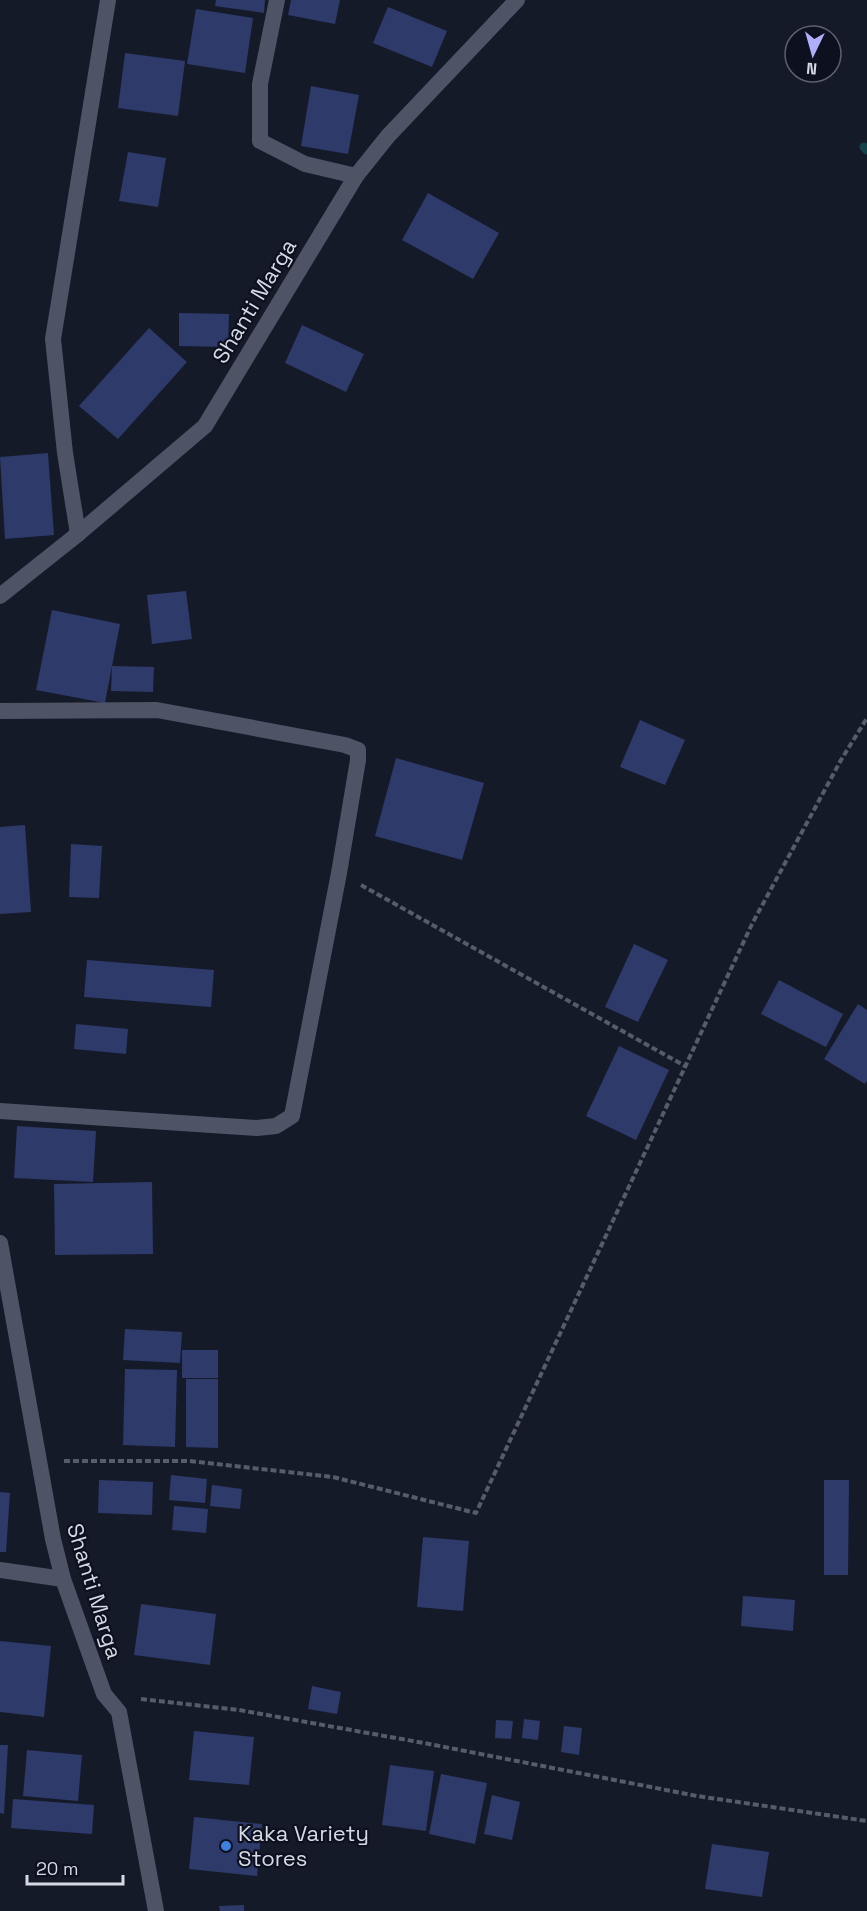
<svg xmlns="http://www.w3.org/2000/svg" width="867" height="1911" viewBox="0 0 867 1911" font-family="'Space Grotesk',sans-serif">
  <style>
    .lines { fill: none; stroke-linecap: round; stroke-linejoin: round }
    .stream { stroke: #15434b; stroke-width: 9 }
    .building { fill: #2d3a6a }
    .path { stroke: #575c6a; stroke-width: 4; stroke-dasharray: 6 3; stroke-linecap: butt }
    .minor { stroke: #4e5466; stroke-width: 16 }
    .shop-dot { fill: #3f7fe0; stroke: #0d111f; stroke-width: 2 }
    .labels { text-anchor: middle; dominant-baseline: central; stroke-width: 4.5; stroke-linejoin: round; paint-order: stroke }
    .street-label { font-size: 22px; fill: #d6dae5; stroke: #0d111f }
    .poi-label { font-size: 22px; fill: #d6dae5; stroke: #0d111f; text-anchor: start }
  </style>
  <rect width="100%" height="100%" fill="#151a29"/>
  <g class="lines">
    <path class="stream" d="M864,147L867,150"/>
  </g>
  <g class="building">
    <path d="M216,0H265L264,13L215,6Z"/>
    <path d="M291,0H340L335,24L288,15Z"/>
    <path d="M388,7L447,31L432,67L373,43Z"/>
    <path d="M196,9L253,18L245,73L187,64Z"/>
    <path d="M125,53L185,61L178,116L118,108Z"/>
    <path d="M311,86L359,95L348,154L301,146Z"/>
    <path d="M128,152L166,158L158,207L119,201Z"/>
    <path d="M428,193L499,233L473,279L402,240Z"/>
    <path d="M179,313L229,314L228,347L179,346Z"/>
    <path d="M302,325L364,354L346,392L285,363Z"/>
    <path d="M149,328L187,362L118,439L79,406Z"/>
    <path d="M48,453L54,535L5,539L0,457Z"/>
    <path d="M186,591L192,639L152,644L147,595Z"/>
    <path d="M52,610L120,624L105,703L36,690Z"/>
    <path d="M112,666L154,667L153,692L111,691Z"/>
    <path d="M640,720L685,740L665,785L620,767Z"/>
    <path d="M396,758L484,783L462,860L375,836Z"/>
    <path d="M25,825L31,912L0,914V827Z"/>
    <path d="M71,844L102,846L99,898L69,897Z"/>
    <path d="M634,944L668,960L638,1022L605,1007Z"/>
    <path d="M87,960L214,970L211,1007L84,997Z"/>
    <path d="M779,980L843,1014L826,1047L761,1014Z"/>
    <path d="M858,1004L867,1010V1081L865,1084L824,1059Z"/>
    <path d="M76,1024L128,1029L126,1054L74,1049Z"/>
    <path d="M619,1046L669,1070L636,1140L586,1116Z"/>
    <path d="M17,1126L96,1131L93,1182L14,1178Z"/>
    <path d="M152,1182L153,1254L55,1255L54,1184Z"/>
    <path d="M125,1329L182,1332L180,1363L123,1360Z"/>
    <rect x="182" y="1350" width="36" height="28"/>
    <path d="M125,1369L177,1370L175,1447L123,1445Z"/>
    <path d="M186,1379H218V1448L186,1447Z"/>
    <path d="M171,1475L207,1479L205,1503L169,1500Z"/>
    <path d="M99,1480L153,1482L152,1515L98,1513Z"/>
    <path d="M824,1480H849L848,1575H824Z"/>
    <path d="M212,1485L242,1489L240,1509L210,1506Z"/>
    <path d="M0,1492L10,1493L6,1552H0Z"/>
    <path d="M174,1506L208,1509L206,1533L172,1530Z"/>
    <path d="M423,1537L469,1541L463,1611L417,1607Z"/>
    <path d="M743,1596L795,1600L793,1631L741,1626Z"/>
    <path d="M141,1604L216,1614L210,1665L134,1655Z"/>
    <path d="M0,1641L51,1646L44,1717L0,1712Z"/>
    <path d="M312,1686L341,1692L337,1714L308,1709Z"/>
    <path d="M524,1719L540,1721L538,1740L522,1738Z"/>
    <path d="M496,1720L513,1721L511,1739L495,1738Z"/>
    <path d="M564,1726L582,1728L579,1755L561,1752Z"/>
    <path d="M194,1731L254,1737L249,1785L189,1780Z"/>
    <path d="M0,1745H8L4,1814L0,1813Z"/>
    <path d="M27,1750L82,1755L78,1801L23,1796Z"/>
    <path d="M390,1765L434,1771L426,1831L382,1825Z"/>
    <path d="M441,1774L487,1783L475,1844L429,1834Z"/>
    <path d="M492,1795L520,1802L512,1840L484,1834Z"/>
    <path d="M13,1799L94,1805L92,1834L11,1828Z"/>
    <path d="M194,1817L262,1824L257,1876L189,1869Z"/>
    <path d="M712,1844L769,1852L762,1897L705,1889Z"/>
    <path d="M244,1905V1911H220L219,1906Z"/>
  </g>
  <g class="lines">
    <g class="path">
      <path d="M361,885L685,1066"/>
      <path d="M64,1461H189L333,1477L476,1513L752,924L841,760L867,718"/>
      <path d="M141,1699L239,1710L424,1743L697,1796L867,1821"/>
    </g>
    <g class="minor">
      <path d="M277,0L260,84V141L305,164L356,176"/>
      <path d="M78,534L65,453L53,339L108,0"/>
      <path d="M0,596L78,534L205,426L356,176L388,136L517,0"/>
      <path d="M0,711L157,710L345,745L358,750V760L339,873L292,1116L276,1126L257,1128L0,1111"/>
      <path d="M0,1243L53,1539L63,1579L104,1694L119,1712L156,1911"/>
      <path d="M0,1570L63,1579"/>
    </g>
  </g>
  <circle class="shop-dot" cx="226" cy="1846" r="6"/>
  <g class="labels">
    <g class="street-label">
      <text transform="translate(254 301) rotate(-59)">Shanti Marga</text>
      <text transform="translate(95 1591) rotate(73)">Shanti Marga</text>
    </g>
    <g class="poi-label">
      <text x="238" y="1833">Kaka Variety<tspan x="238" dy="25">Stores</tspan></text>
    </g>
  </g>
  <g transform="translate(813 54) rotate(185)"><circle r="28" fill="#0d111f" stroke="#5d616e" stroke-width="1.5"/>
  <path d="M0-4.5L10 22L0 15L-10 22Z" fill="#afaefa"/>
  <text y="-9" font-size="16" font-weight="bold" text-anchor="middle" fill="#d6dae5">N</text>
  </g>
  <path d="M27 1875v9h96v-9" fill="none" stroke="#d6dae5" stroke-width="3"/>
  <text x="36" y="1875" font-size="18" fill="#d6dae5" stroke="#0d111f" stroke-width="4.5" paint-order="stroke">20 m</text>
</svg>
